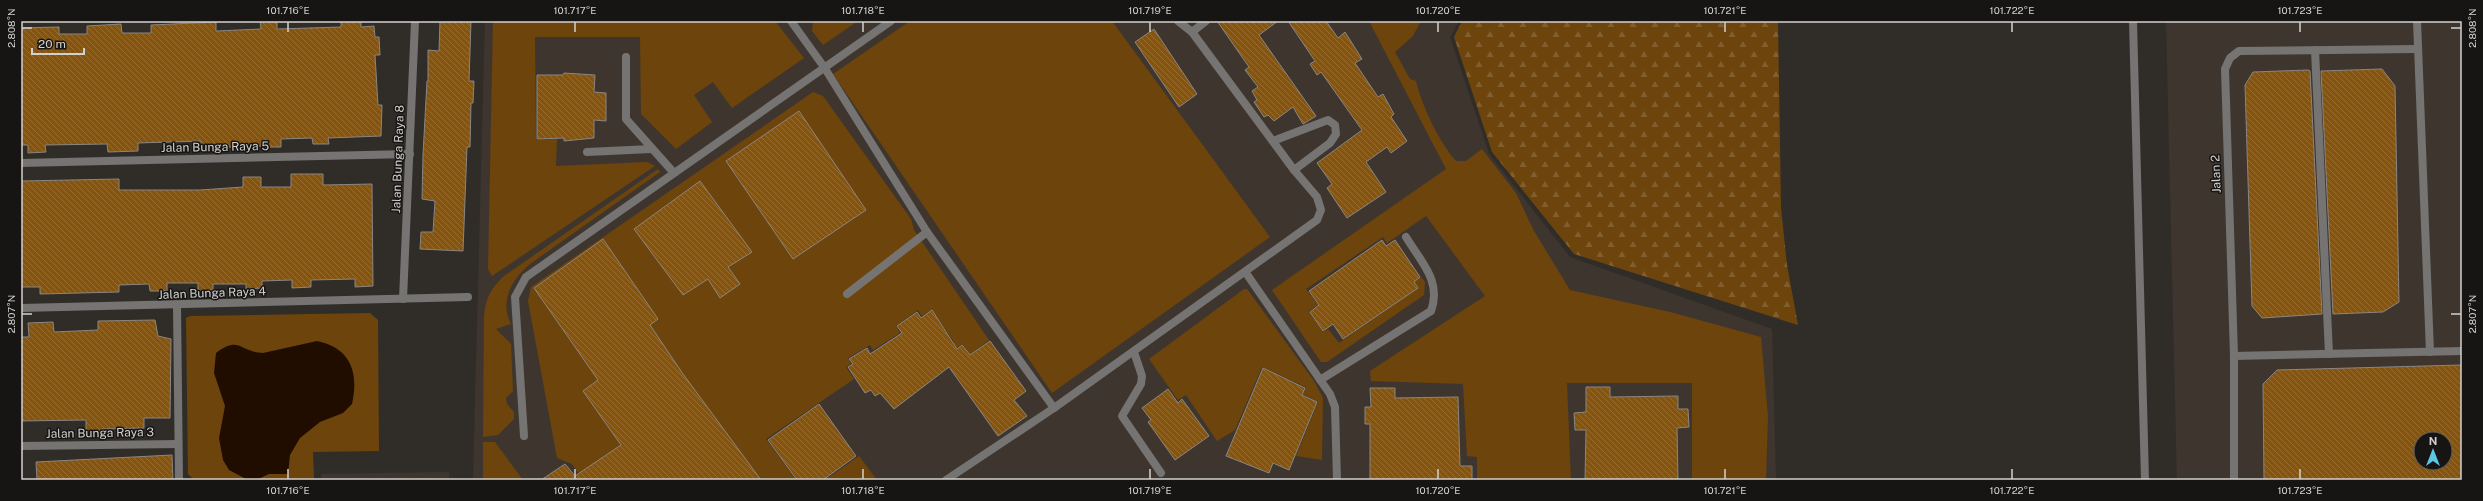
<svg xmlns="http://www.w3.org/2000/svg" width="2483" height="501" viewBox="0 0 2483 501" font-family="'Public Sans',sans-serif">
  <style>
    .built { fill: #3e362e; fill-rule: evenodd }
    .grass { fill: #6d440c }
    .forest { fill: url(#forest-firs) }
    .water { fill: #210d00 }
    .building { fill: url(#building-back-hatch); stroke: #8a8682; fill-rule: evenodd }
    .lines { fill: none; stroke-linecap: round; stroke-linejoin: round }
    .lane { stroke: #757472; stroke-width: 8 }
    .street { stroke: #757472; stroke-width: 8 }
    .ticks { fill: none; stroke: #d3d1ce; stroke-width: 1.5 }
    .labels { text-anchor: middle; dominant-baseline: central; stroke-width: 3; stroke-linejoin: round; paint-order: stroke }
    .street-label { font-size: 12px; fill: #d3d1ce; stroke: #171514 }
    .neatline { fill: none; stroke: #d3d1ce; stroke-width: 1.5 }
    .ticks-label { font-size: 10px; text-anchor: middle; fill: #d3d1ce }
  </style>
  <defs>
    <pattern id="forest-firs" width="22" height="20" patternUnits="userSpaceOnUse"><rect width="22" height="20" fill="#6d440c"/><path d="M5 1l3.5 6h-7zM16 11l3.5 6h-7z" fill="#815e2e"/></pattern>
    <pattern id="building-back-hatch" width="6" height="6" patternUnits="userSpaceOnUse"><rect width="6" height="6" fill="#85540f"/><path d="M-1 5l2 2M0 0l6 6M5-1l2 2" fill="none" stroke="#956c31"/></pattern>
  </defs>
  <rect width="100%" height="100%" fill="#302d29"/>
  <g class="built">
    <path d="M485,21H1459L1450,37L1489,154L1570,257L1772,329L1776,480H473Z"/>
    <path d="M2166,21H2462V480H2177ZM2421,439H2445V463H2421Z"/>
    <path d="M449,472V480H321V474Z"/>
  </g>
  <g class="grass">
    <path d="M493,21H775L804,58L732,108L713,82L694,95L712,122L676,149L641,114L640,37H535L536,140L557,139L556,166L647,162L655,166L492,276L488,269Z"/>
    <path d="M813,21H858L823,45L812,31Z"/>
    <path d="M910,21H1112L1270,237L1052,393L833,74Z"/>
    <path d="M1369,21H1421L1413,36L1395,52L1410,79L1416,81C1422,106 1439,142 1456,161H1466L1482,149L1516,193L1534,231L1570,290L1670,312L1761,337L1768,417L1766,480H1692V383H1567L1571,480H1477V457L1467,456L1463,384L1371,381L1370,371L1485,296L1426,216L1387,243L1383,237L1306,289L1318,305L1309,311L1323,332L1328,329L1339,343L1418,288L1414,282L1421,277L1425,282L1424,295L1327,362H1321L1272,290L1446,169Z"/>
    <path d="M813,92L823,96L911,219L914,230L989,340L970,355L962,344L947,355L943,349L954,342L932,310L922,316L918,310L896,326L900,333L873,350L870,345L848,358L851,364L846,367L854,379L766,439L796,480H583L572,464L557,458L528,301L531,287Z"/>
    <path d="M658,169L660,172L530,264C512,279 499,301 511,324L496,329L511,344L513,391L506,398L507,404L514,412V419L498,435L483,437L484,317C485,299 491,288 504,276Z"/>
    <path d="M1244,289H1247L1314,381L1323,398L1322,460L1296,456L1318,402L1303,394L1306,387L1262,367L1235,430L1217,441L1186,395L1178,400L1149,359Z"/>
    <path d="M370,313L378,320L379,451L313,452L314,480H194L188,474L186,318L190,316Z"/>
    <path d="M483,442H495L523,480H483Z"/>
    <path d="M859,456L877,480H825Z"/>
  </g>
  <path class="forest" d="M1462,21H1778L1781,208L1787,265L1798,325L1574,254L1492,152L1454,37Z"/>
  <path class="water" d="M317,341C351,348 359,373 352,404L343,413L320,422L300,438L290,455L288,474H269L256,480H248L229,470L223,460L219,438L225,406L214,373L216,353C240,335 239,352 263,353Z"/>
  <g class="building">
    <path d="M260,21H277V29L341,27V21H361V27L374,26L375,37H379L380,55H375L378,105H382L381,136L328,138L329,144H313L312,138L281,139V147H265V146L201,148V141L138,143V151L108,152L107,144L45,145L46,152L28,153V145H21V28L59,27V34H87V26L121,24L122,33H151V25L216,22V31L261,29Z"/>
    <path d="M440,21H471L469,81H474L473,103H471L470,147H467L463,251L420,249L421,232H433L435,201L422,199L423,155L427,81H428V50L439,51Z"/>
    <path d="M1217,21H1278L1259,35L1316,116L1303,124L1293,107L1274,121L1268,115L1264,117L1254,102L1257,100L1252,91L1258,87L1245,70L1249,67Z"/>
    <path d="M1288,21H1326L1338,38L1345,32L1362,59L1355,63L1378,97L1383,94L1394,114L1391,117L1407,141L1391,153L1387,147L1366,162L1386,192L1347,218L1327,188L1332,184L1317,163L1362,130L1321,72L1317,75L1310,64L1315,61Z"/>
    <path d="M1154,29L1197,94L1179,107L1135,42Z"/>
    <path d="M2382,69L2395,86L2399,302L2383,312L2333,314L2321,71Z"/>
    <path d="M2308,70L2310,71L2322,314L2262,318L2252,306L2245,85L2253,72Z"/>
    <path d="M564,73L595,75L594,92L606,93V121L594,120V138L564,141V138L537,139V75H563Z"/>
    <path d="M799,111L866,210L793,259L726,161Z"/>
    <path d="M291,174H323V185L372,184L373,286L355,287V279L311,280V287L292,288V280L262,281V288L246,289V284H213V290L198,291V283H167V291H150L149,284L119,285V292L40,294V287H21L22,181L119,179V190H200L243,187V177H261V187H291Z"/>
    <path d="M700,181L752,252L728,267L740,284L720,298L708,279L683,295L634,229Z"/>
    <path d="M603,239L658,319L650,325L683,374L761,480H541L565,464L575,476L621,445L583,391L598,380L534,288Z"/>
    <path d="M1382,240L1386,246L1395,240L1420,277L1414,282L1418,288L1343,339L1333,324L1323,331L1310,312L1319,305L1309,291Z"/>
    <path d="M932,310L957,349L962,345L970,355L990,341L1026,391L1014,400L1027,416L998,436L949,367L894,409L880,393L875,396L871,390L865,393L848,367L853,364L849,359L867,348L870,354L902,333L897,326L917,312L921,318Z"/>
    <path d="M155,320L158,336L171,339L170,418H144V428L102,429V431L86,432V420L21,421V337H29L28,323L53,322L54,332L98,330V321Z"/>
    <path d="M2462,365V480H2264L2263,384L2277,370ZM2421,439H2445V463H2421Z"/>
    <path d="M1263,368L1305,388L1302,395L1317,402L1289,470L1273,463L1269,473L1226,456Z"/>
    <path d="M1586,387H1610V397L1678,396V409H1688L1689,427L1677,428L1678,480H1585L1586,430H1575L1574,413L1586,412Z"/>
    <path d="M1370,388H1395V398L1458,397L1460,466H1472V480H1370V424H1365V407H1371Z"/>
    <path d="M1168,389L1178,403L1182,399L1209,436L1175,460L1148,422L1151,420L1142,408Z"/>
    <path d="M819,404L856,456L823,480H797L768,440Z"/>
    <path d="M172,455L173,480H37L36,462Z"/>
  </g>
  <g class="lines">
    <g class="lane">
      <path d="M791,21L824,67L927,232L1054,408"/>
      <path d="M1192,32L1206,21"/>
      <path d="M2315,50L2329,354"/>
      <path d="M626,57V119L674,173"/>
      <path d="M1273,141L1328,120L1335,125L1336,134L1330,143L1294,170"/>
      <path d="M587,152L651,149"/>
      <path d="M1246,273L1330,394L1335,407L1337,480"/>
      <path d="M847,294L927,232"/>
      <path d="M177,306L179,480"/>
      <path d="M1134,352L1142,376L1141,384L1122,416L1161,473"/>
      <path d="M1320,380L1431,311C1442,281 1421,262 1406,237"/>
      <path d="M524,436L515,297L526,277L891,21"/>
      <path d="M946,480L1054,408L1317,220L1321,210L1317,197L1294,170L1192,32L1178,21"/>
    </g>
    <g class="street">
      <path d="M2133,21L2145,480"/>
      <path d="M2417,21L2430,352"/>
      <path d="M21,163L410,154"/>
      <path d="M403,299L415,21"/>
      <path d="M21,308L468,297"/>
      <path d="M2234,356L2462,351"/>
      <path d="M21,446L178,444"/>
      <path d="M2234,480V356L2225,69L2230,58L2239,51L2418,49"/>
    </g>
  </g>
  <path class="ticks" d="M288,22V32M575,22V32M863,22V32M1150,22V32M1438,22V32M1725,22V32M2012,22V32M2300,22V32M22,28H32M2451,28H2461M22,314H32M2451,314H2461M288,469V479M575,469V479M863,469V479M1150,469V479M1438,469V479M1725,469V479M2012,469V479M2300,469V479"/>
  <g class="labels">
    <g class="street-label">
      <text transform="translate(215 147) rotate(-1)">Jalan Bunga Raya 5</text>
      <text transform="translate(398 159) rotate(-88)">Jalan Bunga Raya 8</text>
      <text transform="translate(2216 174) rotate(-92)">Jalan 2</text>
      <text transform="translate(212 293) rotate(-2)">Jalan Bunga Raya 4</text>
      <text transform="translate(100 433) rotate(-1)">Jalan Bunga Raya 3</text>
    </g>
  </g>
  <rect width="2483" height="501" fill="none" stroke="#171514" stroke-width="44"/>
  <g transform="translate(2433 451)"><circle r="19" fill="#171514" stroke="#62605e"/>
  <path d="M0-3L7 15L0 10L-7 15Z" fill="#5ac8e5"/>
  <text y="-6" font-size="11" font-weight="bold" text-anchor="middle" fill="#d3d1ce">N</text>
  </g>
  <path d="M32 48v6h52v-6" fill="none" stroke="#d3d1ce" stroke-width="2"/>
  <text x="38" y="48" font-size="12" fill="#d3d1ce" stroke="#171514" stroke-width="3" paint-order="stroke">20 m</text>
  <rect x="22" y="22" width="2439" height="457" class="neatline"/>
  <g class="ticks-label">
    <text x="288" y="14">101.716°E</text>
    <text x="575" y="14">101.717°E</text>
    <text x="863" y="14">101.718°E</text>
    <text x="1150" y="14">101.719°E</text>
    <text x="1438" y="14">101.720°E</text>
    <text x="1725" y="14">101.721°E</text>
    <text x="2012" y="14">101.722°E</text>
    <text x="2300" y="14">101.723°E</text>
    <text transform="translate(11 28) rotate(-90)" y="4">2.808°N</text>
    <text transform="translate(2472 28) rotate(-90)" y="4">2.808°N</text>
    <text transform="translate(11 314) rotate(-90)" y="4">2.807°N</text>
    <text transform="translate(2472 314) rotate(-90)" y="4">2.807°N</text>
    <text x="288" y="494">101.716°E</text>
    <text x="575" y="494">101.717°E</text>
    <text x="863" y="494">101.718°E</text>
    <text x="1150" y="494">101.719°E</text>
    <text x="1438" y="494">101.720°E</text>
    <text x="1725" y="494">101.721°E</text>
    <text x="2012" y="494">101.722°E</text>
    <text x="2300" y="494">101.723°E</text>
  </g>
</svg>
